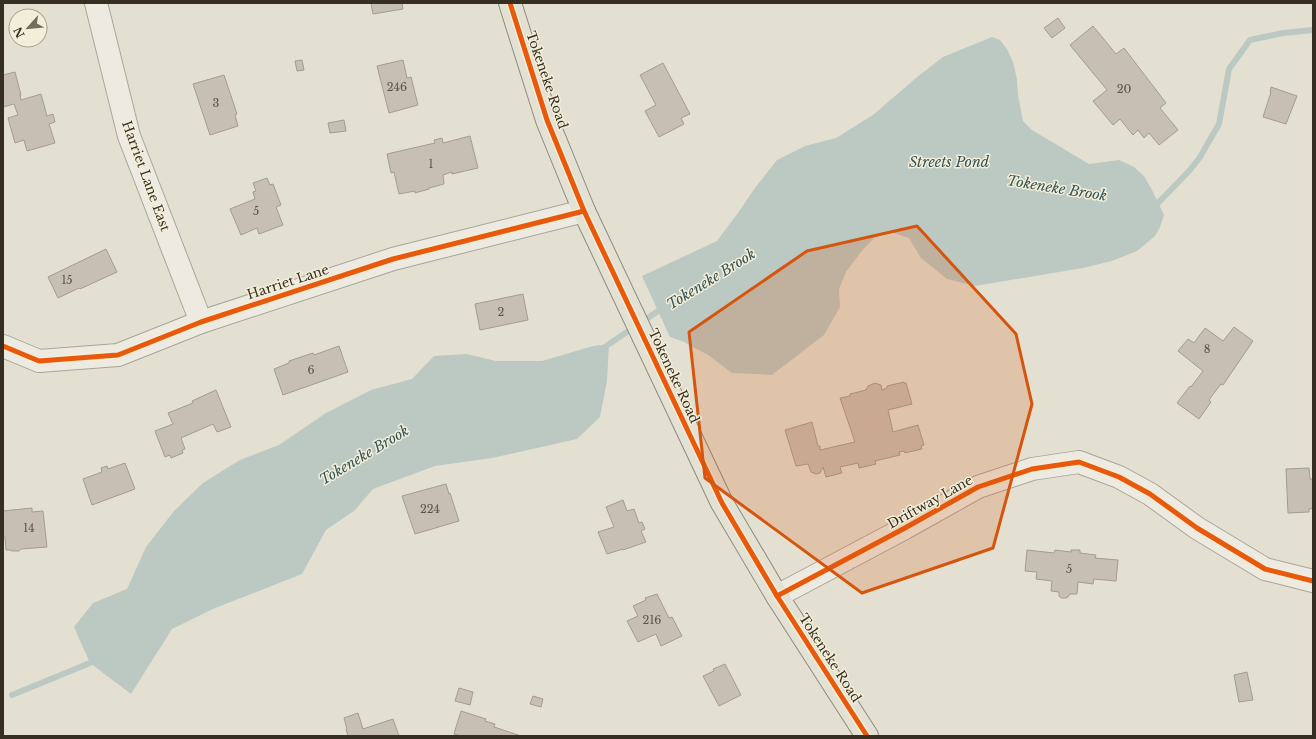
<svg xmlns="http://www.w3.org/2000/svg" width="1316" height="739" viewBox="0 0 1316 739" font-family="'Libre Baskerville',serif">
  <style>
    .water { fill: #bbc9c2 }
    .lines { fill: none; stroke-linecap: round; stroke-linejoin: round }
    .stream { stroke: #bbc9c2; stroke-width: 6 }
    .building { fill: #c6bfb2; stroke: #a39c90 }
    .minor-casing { stroke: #a9a599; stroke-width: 24 }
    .major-casing { stroke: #8e8a80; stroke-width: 24 }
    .minor { stroke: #eceae1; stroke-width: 22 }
    .major { stroke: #e3e0d4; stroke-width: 22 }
    .cycleway-casing { stroke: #f3eed9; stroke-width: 8 }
    .cycleway { stroke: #e8590c; stroke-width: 5 }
    .marked { fill: #d6550e; fill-opacity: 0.2; stroke: #d6550e; stroke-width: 3; stroke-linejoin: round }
    .labels { text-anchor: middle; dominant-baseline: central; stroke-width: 3; stroke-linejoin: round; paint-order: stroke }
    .number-label { font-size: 11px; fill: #5b5246 }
    .street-label { font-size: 13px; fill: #372e22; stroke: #f3eed9 }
    .water-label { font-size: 14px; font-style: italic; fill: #335455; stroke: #f3eed9 }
  </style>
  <rect width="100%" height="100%" fill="#e3e0d1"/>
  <g class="water">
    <path d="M992,37L1000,40L1007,49L1013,62L1017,79L1018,95L1023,121L1032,130L1089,164L1119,160L1134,167L1144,176L1151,188L1164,215L1160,227L1155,236L1137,251L1112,261L1083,268L975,286L947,279L921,258L909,238L890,232L874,238L861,252L846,272L839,289L840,307L824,335L772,375L732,373L708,355L684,342L670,337L642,276L717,241L740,210L755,188L777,160L805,146L836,138L873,115L916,78L943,57Z"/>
    <path d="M609,344L607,381L600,417L577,439L492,458L435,466L373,489L354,511L326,530L302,574L213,609L172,629L131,694L90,663L74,627L93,603L127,589L146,547L174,511L203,483L240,460L279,445L326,413L371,390L412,379L434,356L467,354L496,361H542L593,346Z"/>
  </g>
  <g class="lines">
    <g class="stream">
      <path d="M1150,202L1158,203L1190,170L1200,157L1219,124L1229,69L1250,40L1283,33L1313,30"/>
      <path d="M604,348L609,344L664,307"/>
      <path d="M12,695L90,663L95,659"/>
    </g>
  </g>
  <g class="building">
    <path d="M371,3H402L403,9L373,14Z"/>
    <path d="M1058,18L1065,28L1052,38L1044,28Z"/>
    <path d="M1093,26L1116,54L1124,48L1166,103L1160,108L1178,130L1159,145L1149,133L1144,138L1138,130L1133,135L1120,119L1113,125L1093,101L1107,90L1070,45Z"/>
    <path d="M302,60L304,70L297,71L295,61Z"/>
    <path d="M403,60L407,78L411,77L418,105L389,113L377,66Z"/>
    <path d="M663,63L690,114L681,118L684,124L659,137L645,111L656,105L640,75Z"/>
    <path d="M15,72L21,95H20L21,100L41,94L47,116L53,114L55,122L49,124L55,143L27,151L24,140L15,143L8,118L18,115L14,104L3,107V75Z"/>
    <path d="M224,75L237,114L235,115L238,126L210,135L193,84Z"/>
    <path d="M1271,87L1297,96L1286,124L1263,117L1271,92H1270Z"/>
    <path d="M344,120L346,131L330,133L328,123Z"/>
    <path d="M470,136L478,168L452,174V172L443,175L444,184L429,188V189L415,193V191L399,194L394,172L391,173L387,154L435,143L434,140L442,138L443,143Z"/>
    <path d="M267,178L270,185L273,184L281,205L276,207L283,225L259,234L257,228L241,235L230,209L255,199L253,192L256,191L253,183Z"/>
    <path d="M106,249L117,272L80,289L79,288L58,298L48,277Z"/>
    <path d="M523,294L528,320L480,330L475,304Z"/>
    <path d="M1234,327L1253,341L1223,385L1221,384L1214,393L1209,400L1211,402L1199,419L1177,403L1190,386L1191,387L1203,371L1178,351L1188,339L1194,343L1205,328L1223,341Z"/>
    <path d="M339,346L348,372L283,395L274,369L289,363V361L313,353L314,355Z"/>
    <path d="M904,382V383H906L912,404L888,410L893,432L918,425L924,445L921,446L922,449L905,453L904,451L899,452L900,455L875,461L876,464L859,468L858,463L840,467L842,473L826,477L823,467L820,473L816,474L811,472L808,464L796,466L785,430L812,422L818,446H820V450L855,442L840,398L850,396V394L866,390L868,386L875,383L881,385L882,390L887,388V386Z"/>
    <path d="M216,390L231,427L217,432L213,424L181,438L185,449L182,450L183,453L171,458L170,455L165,457L155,431L173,424L168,413L193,403L192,401Z"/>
    <path d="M125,463L135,489L92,505L83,479L102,472L101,468L107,466L108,469Z"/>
    <path d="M1309,468L1310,479H1313V508L1309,509V512L1288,513L1286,469Z"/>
    <path d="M446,484L449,494L450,493L459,521L415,534L402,496Z"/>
    <path d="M623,500L627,511L634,509L639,523L642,522L645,529L641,531L646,542L623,550V549L607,554L598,532L614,527L606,507Z"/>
    <path d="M32,508V512L43,511L47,547L21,549L19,551H12L10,550H6L5,537H3V511Z"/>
    <path d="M1027,550L1054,553L1055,550L1071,552V550H1080V553L1096,555L1095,558L1118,560L1116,581L1094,579L1093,584L1078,582L1077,594H1070L1068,597L1066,598H1061L1059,596V592L1051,591L1052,581L1036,579L1037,572L1025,571Z"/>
    <path d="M657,594L669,618L672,617L682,636L661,646L656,634L638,642L627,621L638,616L633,606L646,600L645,598Z"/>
    <path d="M725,664L741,695L719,706L703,676L714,671L713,669Z"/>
    <path d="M1247,672L1253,700L1239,702L1234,675Z"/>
    <path d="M459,688L473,692L470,705L455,701Z"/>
    <path d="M533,696L543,699L541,707L530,704Z"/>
    <path d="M461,711L486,719L485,721L495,724L494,727L521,736H461L454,734Z"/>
    <path d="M358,713L363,729L393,719L399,736H348L346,729H347L344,718Z"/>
  </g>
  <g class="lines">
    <g class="minor-casing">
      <g id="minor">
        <path d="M96,3L129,136L201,322"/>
        <path d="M3,346L39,361L118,355L201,322L393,259L584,211"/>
        <path d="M777,596L905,528L978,487L1032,469L1079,462L1119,477L1150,494L1197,528L1265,569L1313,581"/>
      </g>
    </g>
    <g class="major-casing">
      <path id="major" d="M510,3L547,120L584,211L722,503L777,596L867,736"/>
    </g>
    <use href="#minor" class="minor"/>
    <use href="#major" class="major"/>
    <g class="cycleway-casing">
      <g id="cycleway">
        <path d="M510,3L547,120L584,211L722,503L777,596L867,736"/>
        <path d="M3,346L39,361L118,355L201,322L393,259L584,211"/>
        <path d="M777,596L905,528L978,487L1032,469L1079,462L1119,477L1150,494L1197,528L1265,569L1313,581"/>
      </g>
    </g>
    <use href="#cycleway" class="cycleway"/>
  </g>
  <path class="marked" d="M917,226L1016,334L1032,404L993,548L862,593L705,478L689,332L807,251Z"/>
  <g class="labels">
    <g class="number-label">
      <text x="397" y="87">246</text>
      <text x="1124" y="89">20</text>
      <text x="216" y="103">3</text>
      <text x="431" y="164">1</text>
      <text x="256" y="211">5</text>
      <text x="67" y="280">15</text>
      <text x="501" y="312">2</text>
      <text x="1207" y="349">8</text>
      <text x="311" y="370">6</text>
      <text x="430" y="509">224</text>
      <text x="29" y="528">14</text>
      <text x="1069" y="569">5</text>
      <text x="652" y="620">216</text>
    </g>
    <g class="street-label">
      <text transform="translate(547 80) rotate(71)">Tokeneke Road</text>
      <text transform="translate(146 176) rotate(70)">Harriet Lane East</text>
      <text transform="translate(288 282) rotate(-18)">Harriet Lane</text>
      <text transform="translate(674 376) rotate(65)">Tokeneke Road</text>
      <text transform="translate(930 502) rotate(-29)">Driftway Lane</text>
      <text transform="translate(830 658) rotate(57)">Tokeneke Road</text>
    </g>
    <g class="water-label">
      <text x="949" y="162">Streets Pond</text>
      <text transform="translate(1057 188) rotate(9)">Tokeneke Brook</text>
      <text transform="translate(711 279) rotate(-32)">Tokeneke Brook</text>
      <text transform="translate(364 455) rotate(-31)">Tokeneke Brook</text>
    </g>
  </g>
  <rect width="1316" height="739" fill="none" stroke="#372e22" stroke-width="8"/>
  <g transform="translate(28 28) rotate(243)"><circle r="19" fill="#f3eed9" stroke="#a8a190"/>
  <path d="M0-3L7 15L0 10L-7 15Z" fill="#736c5f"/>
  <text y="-6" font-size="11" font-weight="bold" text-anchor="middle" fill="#372e22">N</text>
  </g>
</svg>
